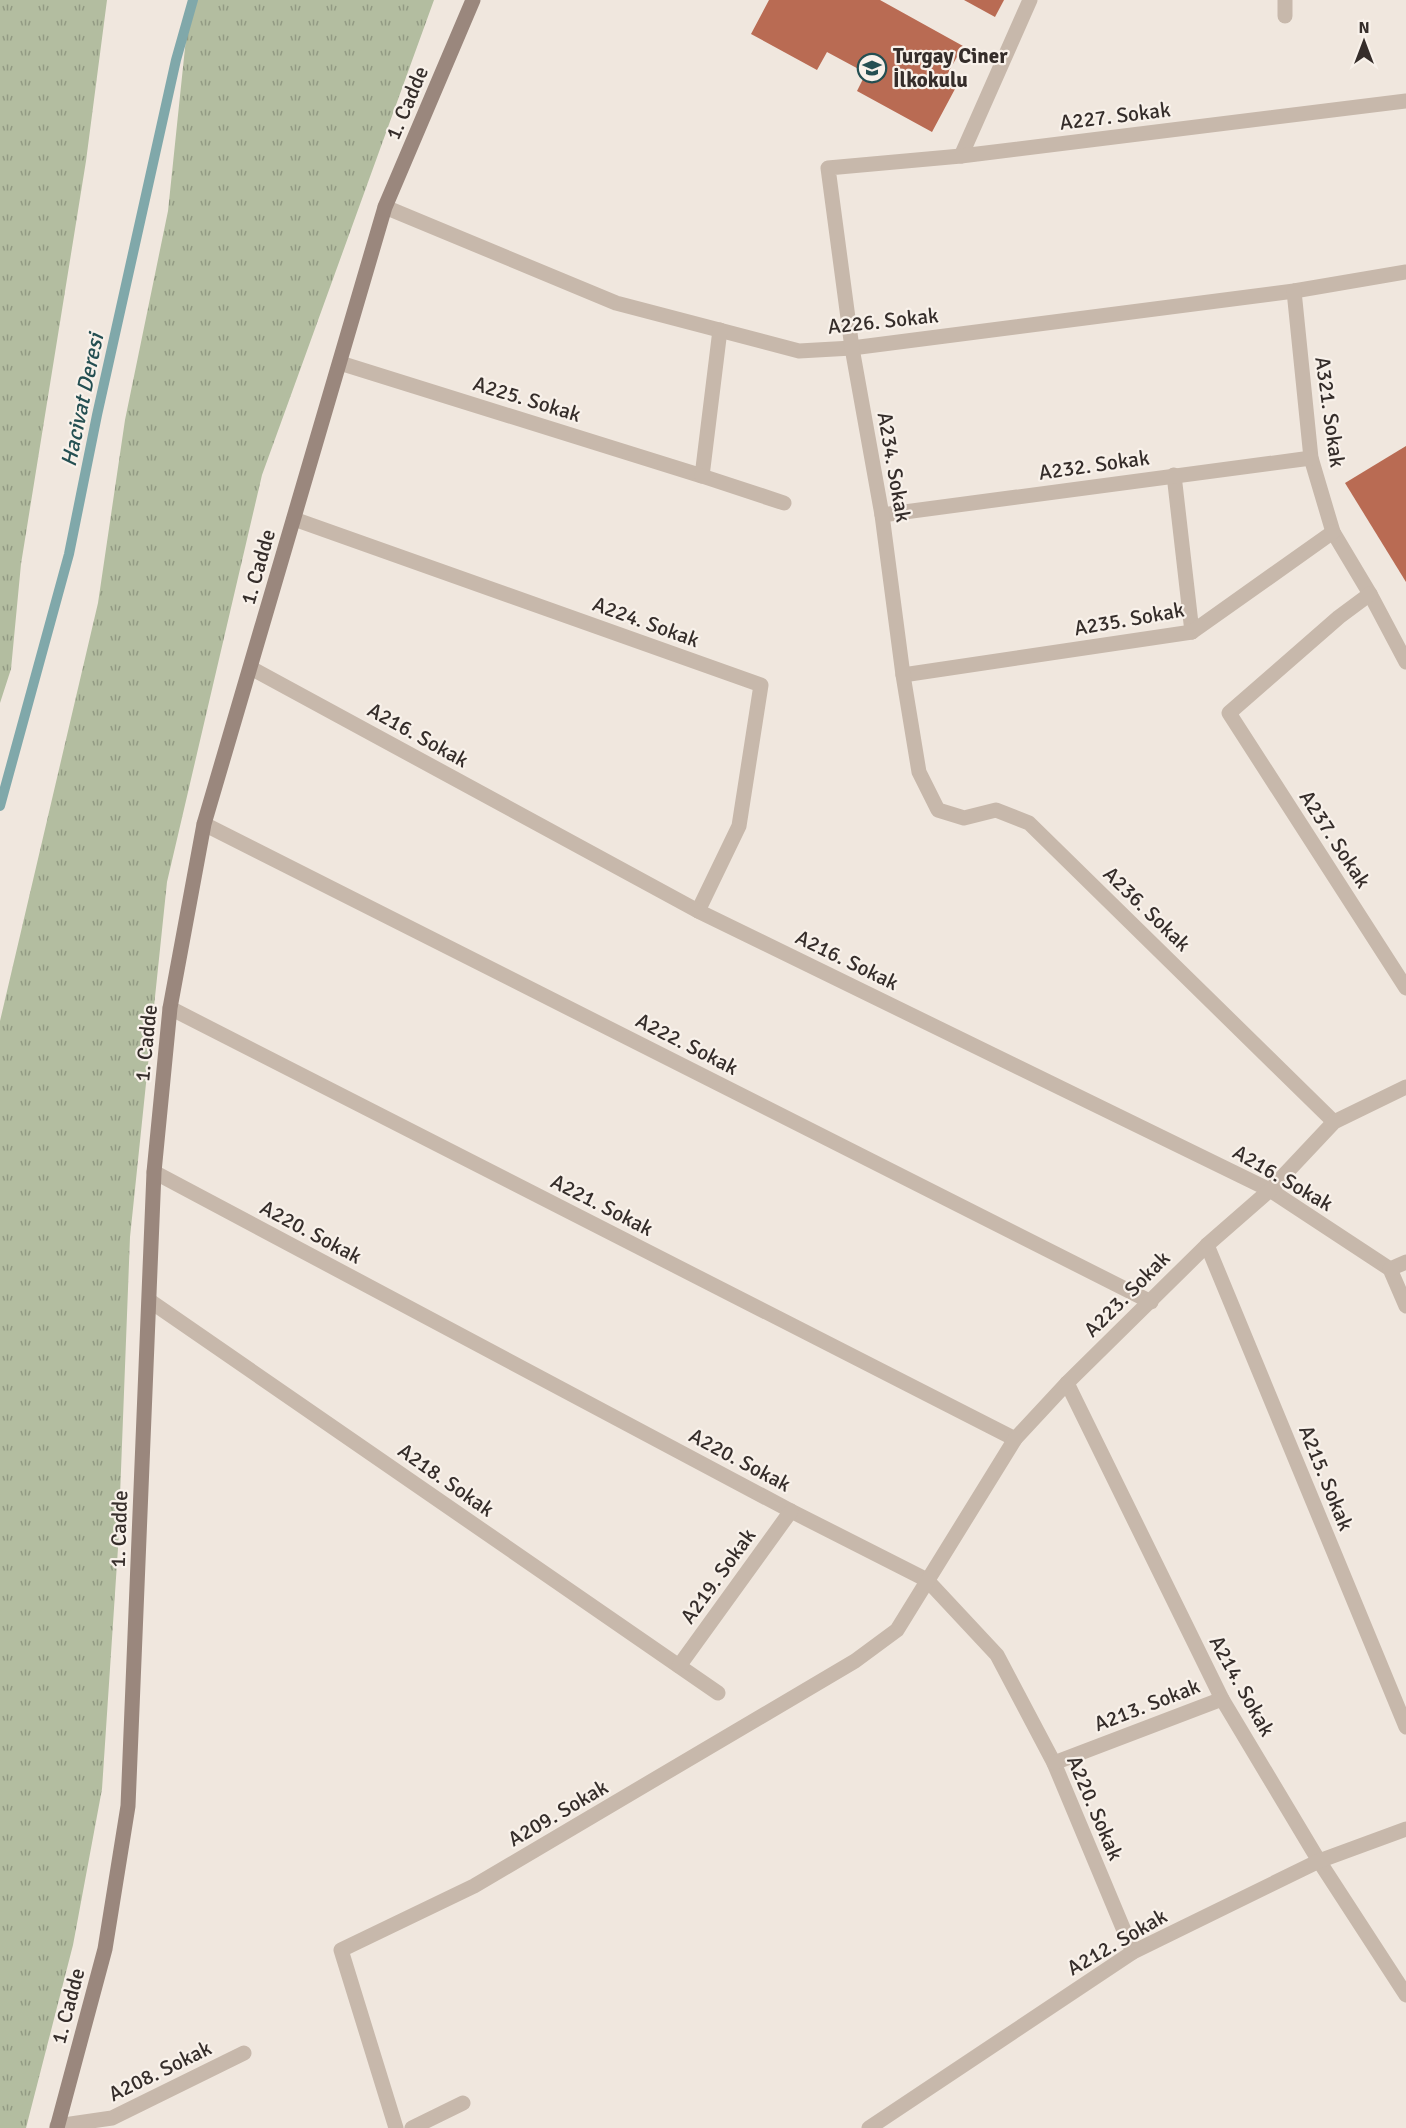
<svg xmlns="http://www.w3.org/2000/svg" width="1406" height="2128" viewBox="0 0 1406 2128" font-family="Signika,sans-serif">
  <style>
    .park { fill: url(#park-tufts) }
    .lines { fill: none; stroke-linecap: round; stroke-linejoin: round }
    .stream { stroke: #80a8aa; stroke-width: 10 }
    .building { fill: #b96b53 }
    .street { stroke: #c7b8ab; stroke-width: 15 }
    .secondary { stroke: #9a877d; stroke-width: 15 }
    .labels { text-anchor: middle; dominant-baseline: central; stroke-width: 4.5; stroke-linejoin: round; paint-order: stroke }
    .poi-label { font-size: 21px; font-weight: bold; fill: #352d2a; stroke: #f8f1ea; text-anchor: start }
    .street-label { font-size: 21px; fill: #352d2a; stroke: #f8f1ea }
    .water-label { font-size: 22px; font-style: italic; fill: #244f52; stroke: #f8f1ea }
  </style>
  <defs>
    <pattern id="park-tufts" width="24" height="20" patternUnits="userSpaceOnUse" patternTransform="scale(1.5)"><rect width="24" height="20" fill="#b3bda0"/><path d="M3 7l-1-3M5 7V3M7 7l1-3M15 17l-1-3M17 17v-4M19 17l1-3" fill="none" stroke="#929a83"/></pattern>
  </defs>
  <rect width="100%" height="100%" fill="#f0e7de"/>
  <g class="park">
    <path d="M0,0H107L86,161L21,564L11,669L0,703Z"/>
    <path d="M190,0H434L262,475L167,882L130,1237L118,1548L102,1789L73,1945L26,2128H0V1021L98,603L125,420L168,211Z"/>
  </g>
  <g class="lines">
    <path class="stream" d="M0,806L69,554L97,415L176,60L193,0"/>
  </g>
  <g class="building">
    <path d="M769,0H880L963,46L943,82L955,89L932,132L857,91L866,73L827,52L817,70L751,34Z"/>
    <path d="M964,0H1004L995,17Z"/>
    <path d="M1406,446V582L1345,483Z"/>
  </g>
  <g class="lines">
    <g class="street">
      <path d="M1285,0V16"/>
      <path d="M961,156L1030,0"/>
      <path d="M385,207L616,303L799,351L852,348L1294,291L1406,272"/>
      <path d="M1294,291L1311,458L1333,532L1370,594L1406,662"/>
      <path d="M340,363L702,476L720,330"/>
      <path d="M1174,475L1192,632"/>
      <path d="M702,476L784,503"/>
      <path d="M882,515L1311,458"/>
      <path d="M294,519L761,685L739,826L698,911"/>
      <path d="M1370,594L1339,617L1229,713L1406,988"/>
      <path d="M251,668L698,911L1270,1190L1390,1269L1406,1306"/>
      <path d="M903,675L1192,632L1333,532"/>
      <path d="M204,824L1151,1302"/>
      <path d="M170,1008L1015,1439"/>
      <path d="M1334,1122L1029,823L996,810L964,818L938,810L919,772L903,675L882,515L852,348L828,168L961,156L1406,101"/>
      <path d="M154,1172L791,1511L927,1580L997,1655L1054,1763L1133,1952"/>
      <path d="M1207,1245L1406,1727"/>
      <path d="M1390,1269L1406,1262"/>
      <path d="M150,1301L718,1693"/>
      <path d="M1067,1383L1222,1699L1319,1861L1406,1995"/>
      <path d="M679,1666L791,1511"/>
      <path d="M1054,1763L1222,1699"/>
      <path d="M57,2126L112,2118L244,2053"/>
      <path d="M396,2128L341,1950L474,1886L855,1661L897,1630L1015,1439L1067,1383L1207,1245L1270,1190L1334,1122L1406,1087"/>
      <path d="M412,2128L463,2103"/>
      <path d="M869,2128L1133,1952L1319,1861L1406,1829"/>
    </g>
    <path class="secondary" d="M57,2128L105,1949L128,1806L154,1172L170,1008L204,824L385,207L473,0"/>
  </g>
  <defs>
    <g id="school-ring" transform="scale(1.5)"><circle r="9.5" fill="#f8f1ea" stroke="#244f52" stroke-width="1.5"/><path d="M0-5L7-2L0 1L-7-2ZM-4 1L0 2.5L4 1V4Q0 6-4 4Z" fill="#244f52"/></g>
  </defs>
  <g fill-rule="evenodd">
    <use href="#school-ring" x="872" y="68"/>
  </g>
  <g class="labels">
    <g class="poi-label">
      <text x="893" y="56">Turgay Ciner<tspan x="893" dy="24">İlkokulu</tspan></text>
    </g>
    <g class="street-label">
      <text transform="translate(407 103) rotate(-67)">1. Cadde</text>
      <text transform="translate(1115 116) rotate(-7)">A227. Sokak</text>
      <text transform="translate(883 321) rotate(-6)">A226. Sokak</text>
      <text transform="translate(527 399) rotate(17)">A225. Sokak</text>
      <text transform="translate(1330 412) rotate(82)">A321. Sokak</text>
      <text transform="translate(1094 465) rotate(-8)">A232. Sokak</text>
      <text transform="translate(894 467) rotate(80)">A234. Sokak</text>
      <text transform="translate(258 567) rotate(-74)">1. Cadde</text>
      <text transform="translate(1129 619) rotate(-10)">A235. Sokak</text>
      <text transform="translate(646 622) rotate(20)">A224. Sokak</text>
      <text transform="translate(418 735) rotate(29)">A216. Sokak</text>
      <text transform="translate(1335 839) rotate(57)">A237. Sokak</text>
      <text transform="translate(1147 909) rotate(44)">A236. Sokak</text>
      <text transform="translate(847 960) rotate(26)">A216. Sokak</text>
      <text transform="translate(146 1043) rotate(-84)">1. Cadde</text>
      <text transform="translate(687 1044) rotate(27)">A222. Sokak</text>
      <text transform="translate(1283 1178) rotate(30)">A216. Sokak</text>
      <text transform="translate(602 1205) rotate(27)">A221. Sokak</text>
      <text transform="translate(311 1232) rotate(28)">A220. Sokak</text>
      <text transform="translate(1127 1294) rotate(-45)">A223. Sokak</text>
      <text transform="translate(740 1460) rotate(28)">A220. Sokak</text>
      <text transform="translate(1326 1478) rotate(68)">A215. Sokak</text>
      <text transform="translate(446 1480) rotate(35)">A218. Sokak</text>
      <text transform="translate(119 1529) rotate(-88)">1. Cadde</text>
      <text transform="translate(718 1576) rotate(-54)">A219. Sokak</text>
      <text transform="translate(1242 1686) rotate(61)">A214. Sokak</text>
      <text transform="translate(1147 1705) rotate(-21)">A213. Sokak</text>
      <text transform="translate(1095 1808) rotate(67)">A220. Sokak</text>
      <text transform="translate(558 1813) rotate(-30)">A209. Sokak</text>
      <text transform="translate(1117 1942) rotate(-30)">A212. Sokak</text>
      <text transform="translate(68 2006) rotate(-75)">1. Cadde</text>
      <text transform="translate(160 2071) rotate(-26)">A208. Sokak</text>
    </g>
    <g class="water-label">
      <text transform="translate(82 400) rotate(-78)">Hacivat Deresi</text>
    </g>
  </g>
  <g transform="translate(1364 42)" stroke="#f8f1ea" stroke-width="4.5" paint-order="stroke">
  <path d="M0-4.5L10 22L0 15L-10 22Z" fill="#352d2a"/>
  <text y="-9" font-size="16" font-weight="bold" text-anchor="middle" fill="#352d2a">N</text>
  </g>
</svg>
